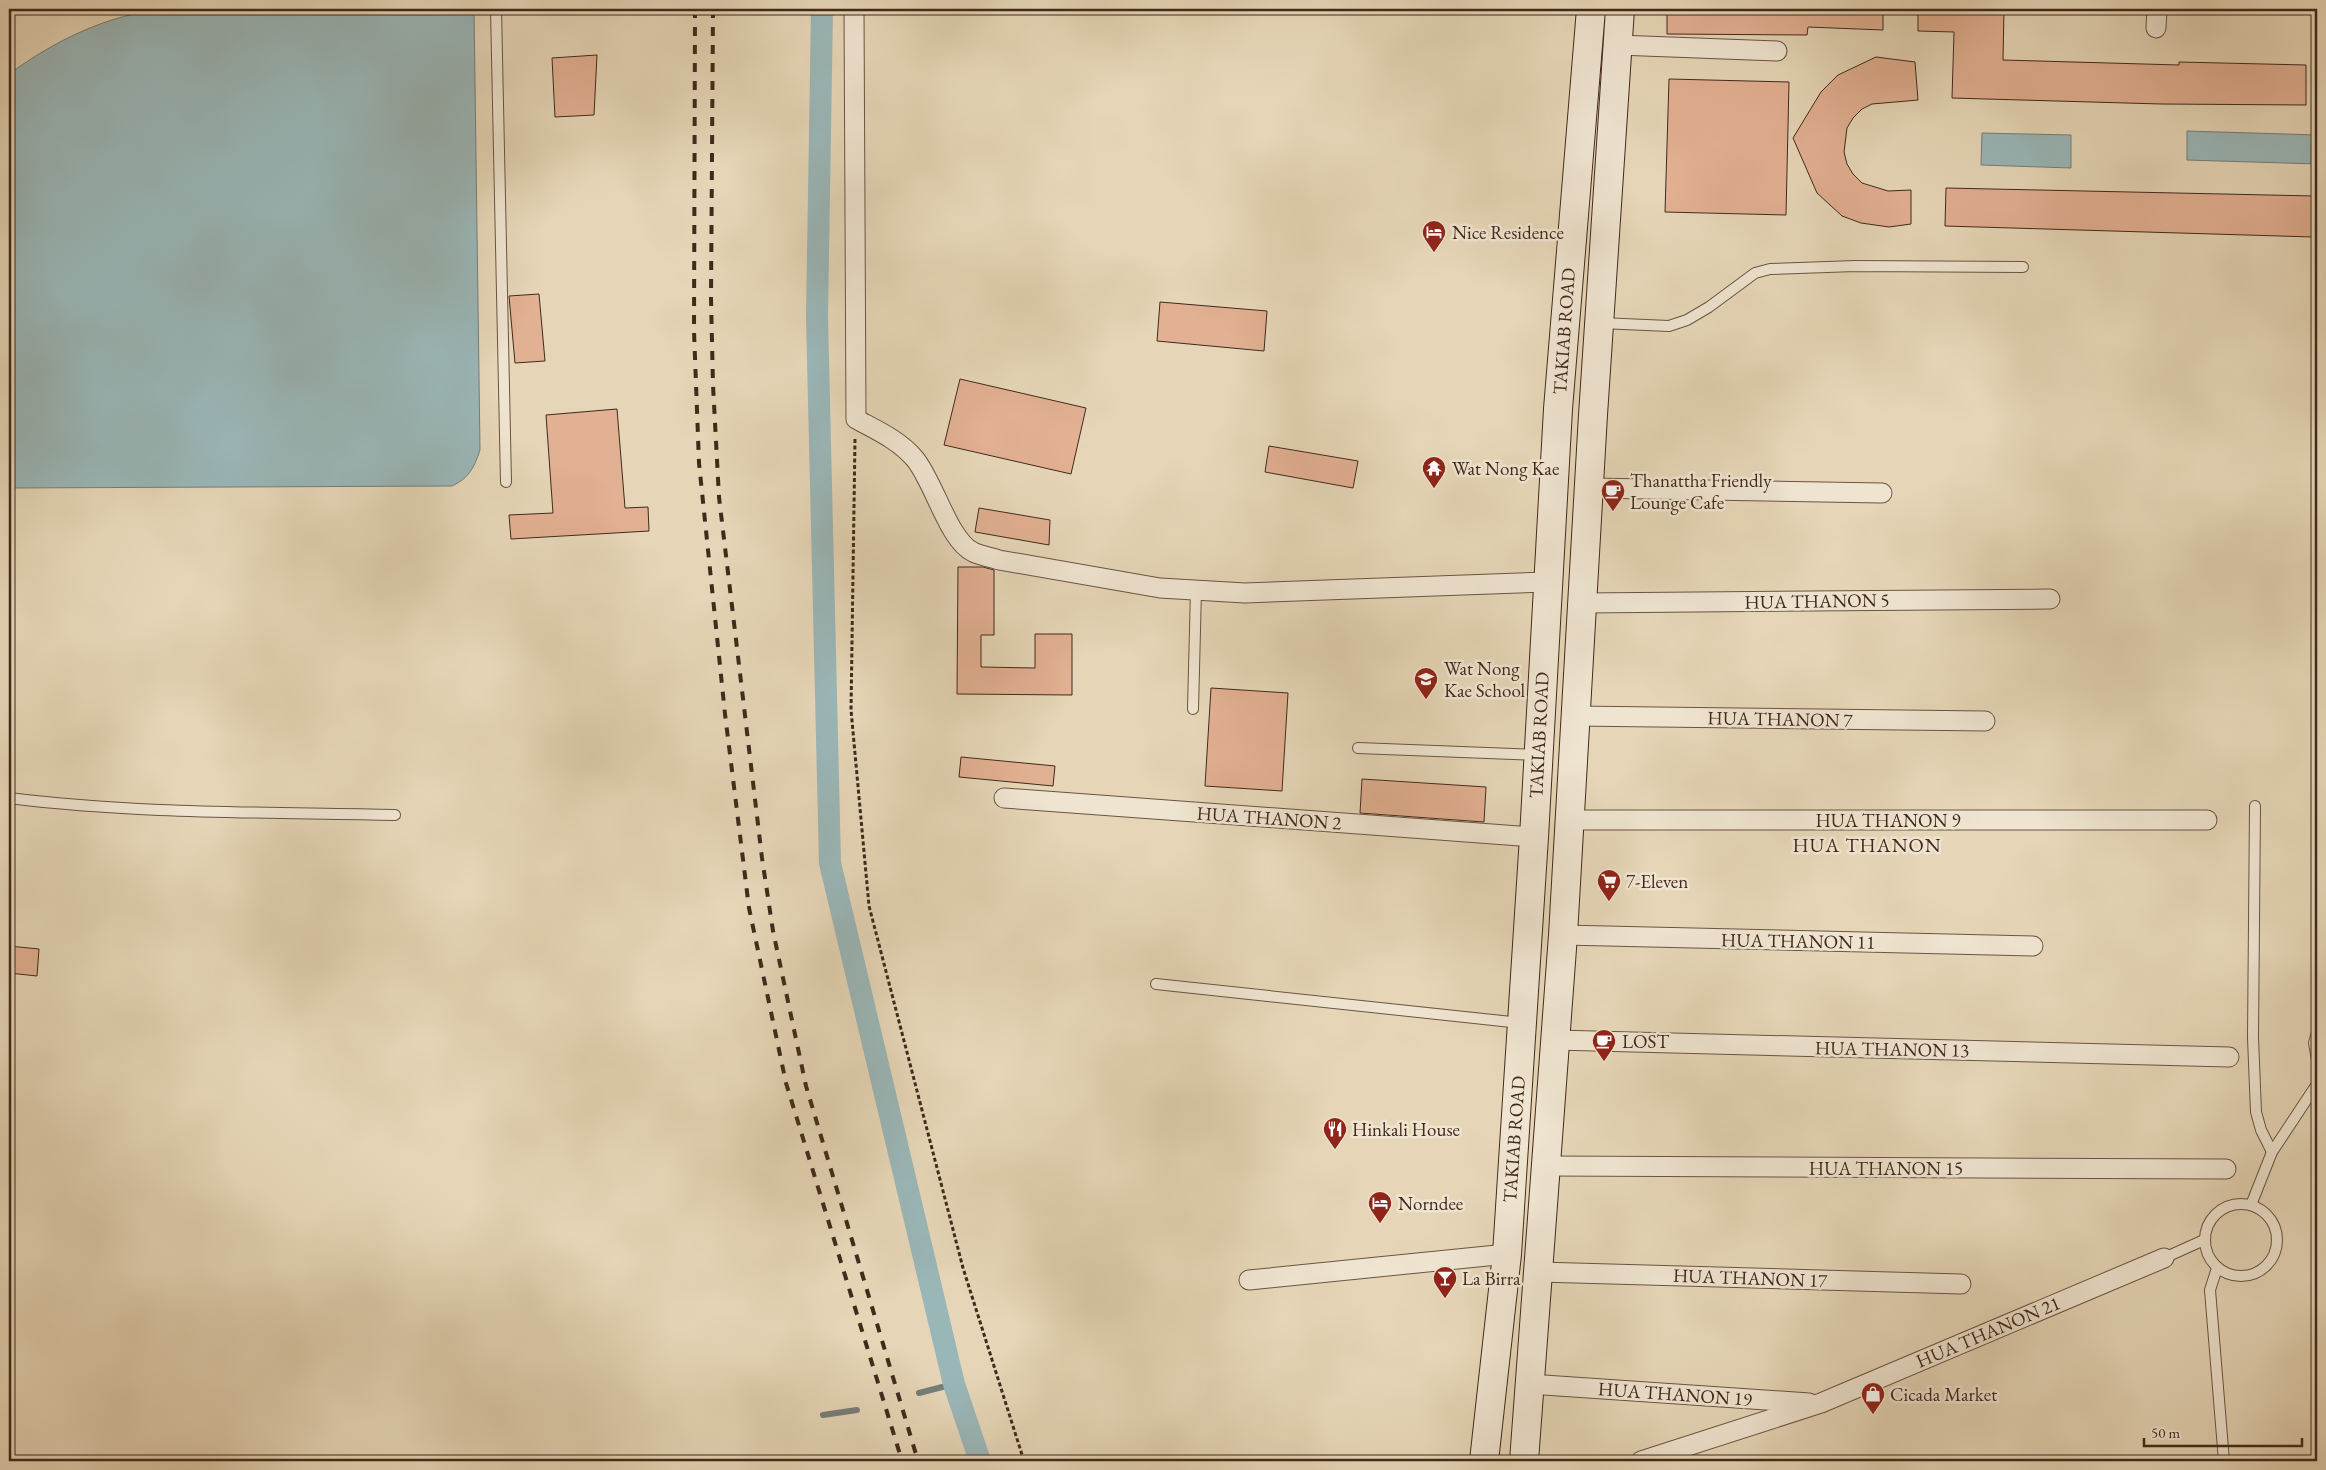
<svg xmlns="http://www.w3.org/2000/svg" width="2326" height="1470" viewBox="0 0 2326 1470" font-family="'EB Garamond',serif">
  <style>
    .water { fill: #9ab7b8; stroke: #767e7a }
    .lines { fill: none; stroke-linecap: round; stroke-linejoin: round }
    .stream { stroke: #767e7a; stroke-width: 6 }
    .canal { stroke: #9ab7b8; stroke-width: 22 }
    .building { fill: #e2b092; stroke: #41291c }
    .lane-casing { stroke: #6a5443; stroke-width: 12 }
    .street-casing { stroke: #6a5443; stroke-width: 21 }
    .secondary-casing { stroke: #41291c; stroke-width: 30 }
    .path { stroke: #41291c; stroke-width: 3; stroke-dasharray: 4 2.5; stroke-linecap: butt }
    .lane { stroke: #efe4d0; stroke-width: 10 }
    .street { stroke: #efe4d0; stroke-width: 19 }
    .secondary { stroke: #efe4d0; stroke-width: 28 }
    .rail { stroke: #41291c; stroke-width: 4; stroke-dasharray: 9 9; stroke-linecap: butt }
    .labels { text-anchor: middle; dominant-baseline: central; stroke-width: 5; stroke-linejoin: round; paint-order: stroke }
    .poi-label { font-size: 19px; fill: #41291c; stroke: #efe4d0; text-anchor: start }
    .street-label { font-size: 19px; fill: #41291c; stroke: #efe4d0 }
    .neighbourhood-label { font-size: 20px; letter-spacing: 1px; fill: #41291c; stroke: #efe4d0 }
  </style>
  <rect width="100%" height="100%" fill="#e6d6b7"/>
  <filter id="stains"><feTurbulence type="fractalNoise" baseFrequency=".004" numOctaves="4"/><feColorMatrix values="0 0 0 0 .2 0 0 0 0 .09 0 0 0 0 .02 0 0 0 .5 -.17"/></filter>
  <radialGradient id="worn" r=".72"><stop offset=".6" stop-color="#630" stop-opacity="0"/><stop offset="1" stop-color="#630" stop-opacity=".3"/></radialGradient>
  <g class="water">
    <path d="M164,9H474L480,450C474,468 469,478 452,486L9,488V74C56,40 107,15 164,9Z"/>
    <path d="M2187,131L2317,135V164L2187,160Z"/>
    <path d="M1982,133L2071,135V168L1981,165Z"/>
  </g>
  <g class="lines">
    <g class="stream">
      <path d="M919,1393L954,1384"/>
      <path d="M823,1415L857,1410"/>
    </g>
    <path class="canal" d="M822,9L817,317L830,863L954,1384L980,1461"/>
  </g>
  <g class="building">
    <path d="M1667,9H1883V30L1808,27L1807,35L1667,34Z"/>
    <path d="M1918,9H2004L2003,60L2179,65V62L2306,65V105L2161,104L1952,98L1954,32L1918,31Z"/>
    <path d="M597,55L594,115L555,117L552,58Z"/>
    <path d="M1876,57L1915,62L1918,100L1872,104L1862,109L1853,118L1847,128L1844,152L1847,164L1853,174L1862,183L1888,191L1911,190V224L1889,227L1861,223L1842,216L1817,193L1793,138L1821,92L1838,75Z"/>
    <path d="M1669,79L1789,82L1786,215L1665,212Z"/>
    <path d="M1946,188L2314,196L2313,237L1945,226Z"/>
    <path d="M539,294L545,361L515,363L509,296Z"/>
    <path d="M1160,302L1267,311L1264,351L1157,341Z"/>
    <path d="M960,379L1086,408L1071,474L944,445Z"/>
    <path d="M617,409L625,508L648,507L649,531L511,539L509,515L553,513L546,415Z"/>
    <path d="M1269,446L1358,461L1353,488L1265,472Z"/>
    <path d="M979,508L1050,520L1049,545L975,532Z"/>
    <path d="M958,567H983L994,570V635H981V667L1035,668V634H1072V695L957,694Z"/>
    <path d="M1211,688L1288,693L1282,791L1205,786Z"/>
    <path d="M961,757L1055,766L1053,786L959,777Z"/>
    <path d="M1362,779L1486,787L1484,822L1360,813Z"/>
    <path d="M9,946L39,949L37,976L9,973Z"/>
  </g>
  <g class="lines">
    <g class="lane-casing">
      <g id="lane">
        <path d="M496,9L506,482"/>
        <path d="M1600,323L1669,326L1687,320L1709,307L1755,273L1770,269L1855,266L2023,267"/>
        <path d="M1193,709L1196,590"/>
        <path d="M1358,748L1537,755"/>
        <path d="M9,798C136,814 267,812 395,815"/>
        <path d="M2255,806L2253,1038L2256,1112L2261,1130L2272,1152"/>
        <path d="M1156,984L1521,1023"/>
        <path d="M2317,1032L2314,1043L2317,1060"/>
        <circle cx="2241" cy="1240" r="36"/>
        <path d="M2251,1205L2272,1152L2317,1084"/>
        <path d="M2164,1258L2204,1240"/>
        <path d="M2217,1268L2210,1290L2224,1461"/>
      </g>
    </g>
    <g class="street-casing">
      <g id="street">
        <path d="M854,9L856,419C878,431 899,440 915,459C934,482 949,541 973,552C981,556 991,557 999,560L1160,588L1245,593L1547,582"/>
        <path d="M2156,28L2157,9"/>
        <path d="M1617,45L1777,51"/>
        <path d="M1590,488L1882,493"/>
        <path d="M1583,603L2050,599"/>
        <path d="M1575,716L1985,721"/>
        <path d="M1004,798L1534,837"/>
        <path d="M1569,820H2207"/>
        <path d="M1563,935L2033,946"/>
        <path d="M1555,1040L2229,1057"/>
        <path d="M1547,1166L2226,1169"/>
        <path d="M1539,1272L1961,1284"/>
        <path d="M1249,1280L1507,1254"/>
        <path d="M1529,1384L1809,1403"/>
        <path d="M1641,1461L1821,1403L2164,1258"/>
      </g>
    </g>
    <g class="secondary-casing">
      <g id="secondary">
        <path d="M1484,1461L1507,1254L1534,837L1558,409L1591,9"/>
        <path d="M1524,1461L1563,935L1593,415L1620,9"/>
      </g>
    </g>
    <path class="path" d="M855,439L851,710L869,906L963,1268L1024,1461"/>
    <use href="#lane" class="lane"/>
    <use href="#street" class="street"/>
    <use href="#secondary" class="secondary"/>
    <g class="rail">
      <path d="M695,9L694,331L699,463L725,714L749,908L786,1083L902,1461"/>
      <path d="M713,9L711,298L713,385L719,497L762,858L773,931L806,1086L918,1461"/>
    </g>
  </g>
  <defs>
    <g id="hotel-pin" transform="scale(1.25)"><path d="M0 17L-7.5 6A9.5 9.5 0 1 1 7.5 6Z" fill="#8f2418" stroke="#efe4d0"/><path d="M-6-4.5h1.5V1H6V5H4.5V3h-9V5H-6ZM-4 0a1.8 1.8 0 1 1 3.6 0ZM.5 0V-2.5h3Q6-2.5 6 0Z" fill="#fff"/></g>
    <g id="temple-pin" transform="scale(1.25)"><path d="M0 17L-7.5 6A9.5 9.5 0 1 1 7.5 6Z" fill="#8f2418" stroke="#efe4d0"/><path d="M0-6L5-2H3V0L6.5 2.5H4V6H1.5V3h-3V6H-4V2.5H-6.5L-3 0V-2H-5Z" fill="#fff"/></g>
    <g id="cafe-pin" transform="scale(1.25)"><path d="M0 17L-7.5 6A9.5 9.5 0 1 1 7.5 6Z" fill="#8f2418" stroke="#efe4d0"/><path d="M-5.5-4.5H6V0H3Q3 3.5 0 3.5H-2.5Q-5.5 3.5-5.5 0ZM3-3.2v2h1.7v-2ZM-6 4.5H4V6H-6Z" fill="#fff"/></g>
    <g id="school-pin" transform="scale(1.25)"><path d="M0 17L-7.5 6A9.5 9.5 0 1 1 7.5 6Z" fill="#8f2418" stroke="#efe4d0"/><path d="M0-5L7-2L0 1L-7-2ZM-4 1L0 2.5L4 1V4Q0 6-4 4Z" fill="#fff"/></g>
    <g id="supermarket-pin" transform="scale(1.25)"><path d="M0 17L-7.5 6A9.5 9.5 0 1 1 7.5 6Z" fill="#8f2418" stroke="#efe4d0"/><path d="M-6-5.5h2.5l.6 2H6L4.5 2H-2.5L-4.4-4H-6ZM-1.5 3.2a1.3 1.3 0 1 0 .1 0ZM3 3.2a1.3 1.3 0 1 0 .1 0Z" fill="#fff"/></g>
    <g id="restaurant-pin" transform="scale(1.25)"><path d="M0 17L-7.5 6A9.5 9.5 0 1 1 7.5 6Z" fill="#8f2418" stroke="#efe4d0"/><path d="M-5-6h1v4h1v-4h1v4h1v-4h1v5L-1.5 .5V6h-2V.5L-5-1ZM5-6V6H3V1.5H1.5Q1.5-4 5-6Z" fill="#fff"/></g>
    <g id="bar-pin" transform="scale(1.25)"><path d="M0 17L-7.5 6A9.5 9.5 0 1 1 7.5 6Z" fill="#8f2418" stroke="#efe4d0"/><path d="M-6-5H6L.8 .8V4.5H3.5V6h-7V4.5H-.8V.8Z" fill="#fff"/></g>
    <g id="shop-pin" transform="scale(1.25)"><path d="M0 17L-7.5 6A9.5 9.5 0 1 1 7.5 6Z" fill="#8f2418" stroke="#efe4d0"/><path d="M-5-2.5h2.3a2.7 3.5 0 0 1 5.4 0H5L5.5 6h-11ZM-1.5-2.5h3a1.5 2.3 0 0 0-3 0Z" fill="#fff"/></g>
  </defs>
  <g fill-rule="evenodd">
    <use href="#hotel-pin" x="1434" y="232"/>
    <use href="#temple-pin" x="1434" y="468"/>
    <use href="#cafe-pin" x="1613" y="491"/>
    <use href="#school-pin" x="1426" y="679"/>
    <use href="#supermarket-pin" x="1609" y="881"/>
    <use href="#cafe-pin" x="1604" y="1041"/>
    <use href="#restaurant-pin" x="1335" y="1129"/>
    <use href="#hotel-pin" x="1380" y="1203"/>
    <use href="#bar-pin" x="1445" y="1278"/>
    <use href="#shop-pin" x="1873" y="1394"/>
  </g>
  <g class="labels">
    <g class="poi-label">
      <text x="1452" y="232">Nice Residence</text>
      <text x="1452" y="468">Wat Nong Kae</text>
      <text x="1630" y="480">Thanattha Friendly<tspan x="1630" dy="22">Lounge Cafe</tspan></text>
      <text x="1444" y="668">Wat Nong<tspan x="1444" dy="22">Kae School</tspan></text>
      <text x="1626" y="881">7-Eleven</text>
      <text x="1622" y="1041">LOST</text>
      <text x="1352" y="1129">Hinkali House</text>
      <text x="1398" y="1203">Norndee</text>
      <text x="1462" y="1278">La Birra</text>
      <text x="1890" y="1394">Cicada Market</text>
    </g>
    <g class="street-label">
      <text transform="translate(1564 331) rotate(-86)">TAKIAB ROAD</text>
      <text transform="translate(1817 601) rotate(-1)">HUA THANON 5</text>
      <text transform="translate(1780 719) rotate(1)">HUA THANON 7</text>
      <text transform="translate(1539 735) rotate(-87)">TAKIAB ROAD</text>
      <text transform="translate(1269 818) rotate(4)">HUA THANON 2</text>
      <text x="1888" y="820">HUA THANON 9</text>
      <text transform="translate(1798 941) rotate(1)">HUA THANON 11</text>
      <text transform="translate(1892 1049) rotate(1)">HUA THANON 13</text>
      <text transform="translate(1514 1139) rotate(-86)">TAKIAB ROAD</text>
      <text x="1886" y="1168">HUA THANON 15</text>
      <text transform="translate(1750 1278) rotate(2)">HUA THANON 17</text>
      <text transform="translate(1988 1332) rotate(-23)">HUA THANON 21</text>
      <text transform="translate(1675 1394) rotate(4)">HUA THANON 19</text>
    </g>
    <g class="neighbourhood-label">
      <text x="1867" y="845">HUA THANON</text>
    </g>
  </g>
  <rect width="2326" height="1470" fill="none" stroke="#e6d6b7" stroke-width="30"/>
  <rect x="10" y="10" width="2306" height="1450" fill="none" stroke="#41291c" stroke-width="2.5"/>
  <rect x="15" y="15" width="2296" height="1440" fill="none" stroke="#41291c"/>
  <path d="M2144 1438v8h158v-8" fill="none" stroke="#41291c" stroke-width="2.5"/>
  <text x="2151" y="1438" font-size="15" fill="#41291c" stroke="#efe4d0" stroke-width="4" paint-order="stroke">50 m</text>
  <rect width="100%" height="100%" filter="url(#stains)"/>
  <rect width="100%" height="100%" fill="url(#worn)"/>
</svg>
